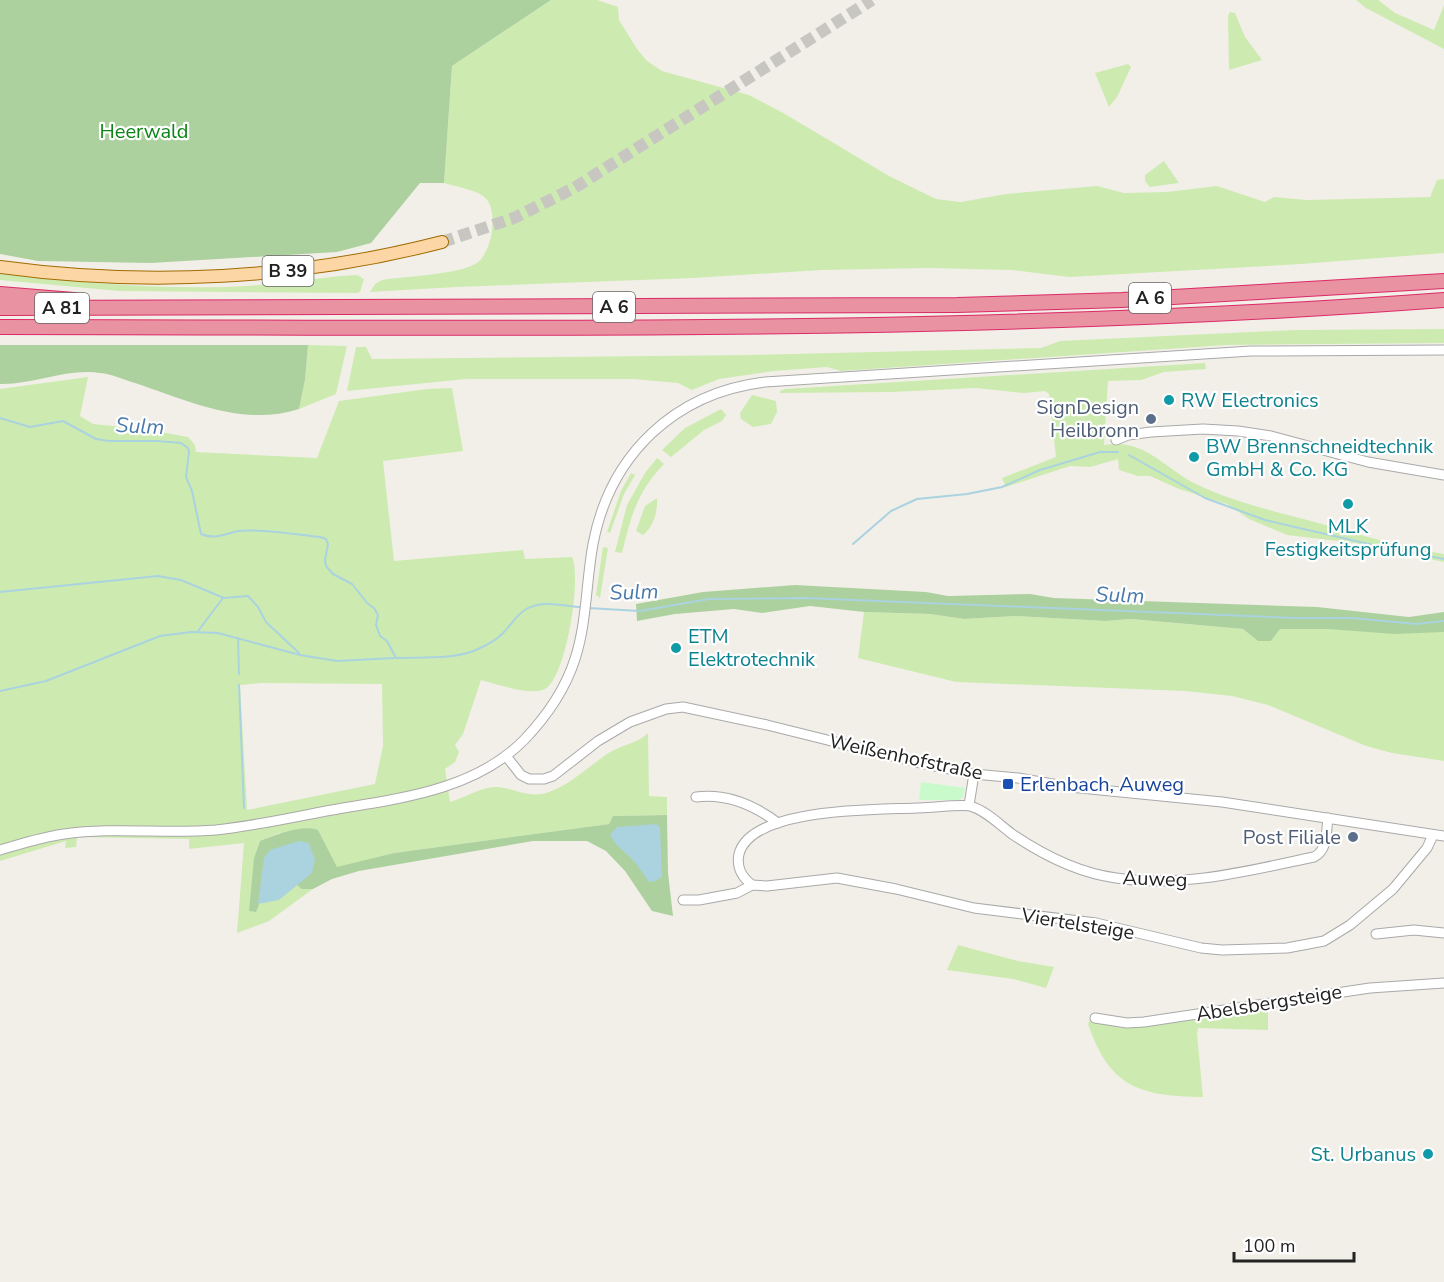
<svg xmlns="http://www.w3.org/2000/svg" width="1444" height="1282" viewBox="0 0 1444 1282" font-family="'Nunito Sans',sans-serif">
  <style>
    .grass { fill: #cdebb0; fill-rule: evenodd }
    .forest { fill: #add19e }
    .park { fill: #c8facc }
    .water { fill: #aad3df }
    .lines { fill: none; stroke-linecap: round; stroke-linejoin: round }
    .stream { stroke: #aad3df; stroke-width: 2 }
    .major-tunnel { stroke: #c8c6c1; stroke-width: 12; stroke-dasharray: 12 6; stroke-linecap: butt }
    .minor-casing { stroke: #a9a9a9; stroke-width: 11 }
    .major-casing { stroke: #a06b00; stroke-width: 14 }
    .highway-casing { stroke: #dc2a67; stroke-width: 16 }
    .minor { stroke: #fff; stroke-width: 9 }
    .major { stroke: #fcd6a4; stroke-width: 12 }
    .highway { stroke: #e892a2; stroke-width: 14 }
    .culture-dot { fill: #0f9aa8; stroke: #fff; stroke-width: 2 }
    .service-dot { fill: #5c6f8a; stroke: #fff; stroke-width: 2 }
    .transit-dot { fill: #1a4fb4; stroke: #fff; stroke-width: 2 }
    .labels { text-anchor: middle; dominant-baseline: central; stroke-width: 4.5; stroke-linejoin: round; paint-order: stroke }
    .shield { fill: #fff; stroke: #646464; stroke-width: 1.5 }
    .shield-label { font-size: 18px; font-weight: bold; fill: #222 }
    .park-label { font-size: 20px; fill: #0c8416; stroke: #fff }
    .culture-label { font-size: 20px; fill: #0d838f; stroke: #fff; text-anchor: start }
    .service-label { font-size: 20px; fill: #4e5e75; stroke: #fff; text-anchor: end }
    .street-label { font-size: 20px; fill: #222; stroke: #fff }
    .transit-label { font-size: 20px; fill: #164399; stroke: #fff; text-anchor: start }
    .water-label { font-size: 21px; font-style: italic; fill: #4a7aab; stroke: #fff }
  </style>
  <rect width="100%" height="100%" fill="#f2efe9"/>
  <g class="grass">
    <path d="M551,0H597L618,7L619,20L637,49L647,61L662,71L749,95L785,114L889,176L936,199L961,202L1006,194L1097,186L1124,193L1167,192L1217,186L1265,202L1274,197L1307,200L1430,197L1437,180L1444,179V253L1301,264L1069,277L1011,270L928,268L822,270L693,278L456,287L370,292L375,284L382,280C407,276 457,275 477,263C492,253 500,207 483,196C475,190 454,186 444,183L452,66Z"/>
    <path d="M1356,0H1378L1395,13L1434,30L1444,5V49L1366,8Z"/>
    <path d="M1230,12L1235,13L1245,37L1262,60L1229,70L1228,16Z"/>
    <path d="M1128,64L1131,67L1117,97L1109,107L1095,73Z"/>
    <path d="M1164,161L1179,183L1150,187L1145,181V175Z"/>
    <path d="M0,274C75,282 150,289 226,287C264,286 302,280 340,276L357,275L364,279L360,292L356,293L119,291L0,280Z"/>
    <path d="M1444,329V343L1227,345L841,371L827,367L774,371L719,379L692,390L678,383L633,379H466L347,391L356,347H366L372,359L748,355L1041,348L1060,341L1296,330Z"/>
    <path d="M308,345L347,346L336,394L299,409L305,380Z"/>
    <path d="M1205,363L1206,369L1164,372L1141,380L1108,381L1104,445C1144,438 1162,466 1194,483C1232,502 1274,511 1315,522C1358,534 1400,547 1444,554V562L1355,543L1287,535L1249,519L1227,504L1179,489L1150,476H1138L1119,470L1118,459L1090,467L1070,466L1006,487L1002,478L1056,457L1049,394L1045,391L1024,393L976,388L892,392L780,393V391L785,389Z"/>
    <path d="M88,377L80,416L93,424L144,429L188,437L195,445L196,452L317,458L339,401L427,389L452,388L463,451L383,461L394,561L523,550L525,559L572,557C582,578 566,678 545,689C531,696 496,684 481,680L463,734L455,745L459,752L455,762L445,769L450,802C465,798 482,786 498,787C517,789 529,799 549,792C571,784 588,767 607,754C620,745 637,744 648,733L649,796L667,797V815L613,816L609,824L394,853L337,868L318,830L279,833L260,841L254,859L274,858L301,889H313L269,921L237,933L244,843L189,849V839L77,837L76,847L65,848L66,841L0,861V389ZM261,683L382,684L383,746L375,784L247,810L240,685Z"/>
    <path d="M752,395L776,401L777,412L771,424L753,427L741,419L740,413Z"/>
    <path d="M721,409L726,415L722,421L704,430L671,457L662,450L685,428Z"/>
    <path d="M657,458L664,464C637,492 631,516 622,553L615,552L627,505L645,473Z"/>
    <path d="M631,473L635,475L624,494L610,533L607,532L621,491Z"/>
    <path d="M657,498C658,512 653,527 643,535L636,531L645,506Z"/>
    <path d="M603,547L608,548L600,598L596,595Z"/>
    <path d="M864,612L930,614L964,619L1015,616L1105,621L1131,619L1243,629L1258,641H1271L1280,629H1327L1444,632V761L1392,753L1366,746L1268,705L1232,696L1185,691L956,682L858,658Z"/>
    <path d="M958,945L1018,961L1054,967L1046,988L1013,979L947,970Z"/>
    <path d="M1268,1008V1030L1198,1028L1197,1034L1203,1097C1140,1096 1110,1088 1088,1024L1090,1020L1118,1026Z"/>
  </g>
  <g class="forest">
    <path d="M0,0H551L452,66L444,183H420L371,243L337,252L151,263L38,261L0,254Z"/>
    <path d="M0,345H308L305,380L299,409C243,427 189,401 135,383C124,380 112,374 100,373C67,368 33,385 0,384Z"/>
    <path d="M795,585L926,592L948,596L1030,594L1054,598L1317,607L1409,617L1444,612V632L1395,634L1327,629H1280L1271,641H1258L1243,629L1131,619L1105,621L1015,616L964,619L930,614L864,612L810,606L762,613L734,609L675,614L637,621L636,604L703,592Z"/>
    <path d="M667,815L668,873L673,916L652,911L625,871L606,851L587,841H533L359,871L332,879L313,889H301L291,878L260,902L256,912L249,911L254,858L260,841C275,835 303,824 318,830L337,867L394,853L609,824L613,816Z"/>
  </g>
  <path class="park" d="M921,782L965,788L963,797L959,800H919Z"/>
  <g class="water">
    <path d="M656,824L660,827L662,877L655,881L649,882L635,862L616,844L610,835L617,827Z"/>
    <path d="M299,841L309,843L315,860L312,873L279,900L258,904L264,858L270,850Z"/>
  </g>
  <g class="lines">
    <g class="stream">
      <path d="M0,418L30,427L63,421L96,439L109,441H157L181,443L188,448L189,452L186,477L192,491L201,534C214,540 225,534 238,531C257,528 299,535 320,537L326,539L328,544L325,560L326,566L333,574L352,584L368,604L374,608L378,615L376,625L380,636L387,641L396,658C421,657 455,660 478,649C487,645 495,641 502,634C517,619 520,605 546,604C557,603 571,607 582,607"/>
      <path d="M1129,455L1205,498L1265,520L1382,547L1444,559"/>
      <path d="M853,544L891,511L917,499L967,494L1002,487L1040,470L1100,452H1118"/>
      <path d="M0,592L158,576L181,580L224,598L248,596L258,607L266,622L299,653"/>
      <path d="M588,608L640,611L709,599L806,598L1296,618H1352L1416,624L1444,621"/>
      <path d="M198,631L223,598"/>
      <path d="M238,638L239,674"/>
      <path d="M239,685L244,808"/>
      <path d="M0,691L46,681L160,636L191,632L218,633L300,655L337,661L394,658"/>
    </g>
    <path class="major-tunnel" d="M442,242L514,218L574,188L872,0"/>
    <g class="minor-casing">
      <g id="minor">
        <path d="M1116,440L1128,435L1151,432L1203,429L1238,431L1271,436L1368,462L1444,475"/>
        <path d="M506,756L521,775L529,779H544L553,776L598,741L630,722L666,709L683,707L767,725L916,762L974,774L1018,778L1070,787L1222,802L1444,836"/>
        <path d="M696,797C727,793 754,805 778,823"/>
        <path d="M969,805L974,774"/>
        <path d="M0,850C21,844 42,837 64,834C114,827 166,834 216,830C253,826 290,818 326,811C394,799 473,792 524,740C546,717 565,690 575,659C587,622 586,582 593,544C610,455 674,393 765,382L1251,351L1444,350"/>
        <path d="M752,885C742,877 736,868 739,854C751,807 878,810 916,808C927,808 963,804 970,806C985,810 1000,825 1012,834C1043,855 1078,873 1116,878C1183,888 1248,871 1314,857C1328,850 1326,832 1328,818"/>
        <path d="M683,900H699L737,893L752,885L767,886L837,878L896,889L974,908L1096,923L1201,948L1222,950L1287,948L1324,941L1350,925L1393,889L1427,848L1433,835"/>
        <path d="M1376,934L1414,930L1444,933"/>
        <path d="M1095,1018L1127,1023L1144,1022L1370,988L1444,983"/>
      </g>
    </g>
    <g class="major-casing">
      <path id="major" d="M0,267C147,287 299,279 442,242"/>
    </g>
    <g class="highway-casing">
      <g id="highway">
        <path d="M0,294L74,300"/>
        <path d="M0,308L957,305L1122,300L1444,281"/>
        <path d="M0,327C481,327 964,336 1444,300"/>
      </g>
    </g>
    <use href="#minor" class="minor"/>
    <use href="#major" class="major"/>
    <use href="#highway" class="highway"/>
  </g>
  <g class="culture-dot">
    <circle cx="1169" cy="400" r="6"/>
    <circle cx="1194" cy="457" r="6"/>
    <circle cx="1348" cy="504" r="6"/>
    <circle cx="676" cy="648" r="6"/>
    <circle cx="1428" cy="1154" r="6"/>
  </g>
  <g class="service-dot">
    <circle cx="1151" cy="419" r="6"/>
    <circle cx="1353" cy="837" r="6"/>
  </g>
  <rect class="transit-dot" x="1002" y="778" width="12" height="12" rx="3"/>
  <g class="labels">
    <g class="shield">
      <rect x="262.5" y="256" width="51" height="30" rx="4.5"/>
      <rect x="1129" y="283" width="42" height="30" rx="4.5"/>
      <rect x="593" y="292" width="42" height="30" rx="4.5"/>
      <rect x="35" y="293" width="54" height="30" rx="4.5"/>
    </g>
    <g class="shield-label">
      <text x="288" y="271">B 39</text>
      <text x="1150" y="298">A 6</text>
      <text x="614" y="307">A 6</text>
      <text x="62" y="308">A 81</text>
    </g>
    <g class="park-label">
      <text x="144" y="131">Heerwald</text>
    </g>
    <g class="culture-label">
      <text x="1181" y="400">RW Electronics</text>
      <text x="1206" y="446">BW Brennschneidtechnik<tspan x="1206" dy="23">GmbH &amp; Co. KG</tspan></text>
      <text x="1348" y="526" text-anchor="middle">MLK<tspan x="1348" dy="23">Festigkeitsprüfung</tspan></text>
      <text x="688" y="636">ETM<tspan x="688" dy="23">Elektrotechnik</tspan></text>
      <text x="1416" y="1154" text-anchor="end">St. Urbanus</text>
    </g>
    <g class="service-label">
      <text x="1139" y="407">SignDesign<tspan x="1139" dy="23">Heilbronn</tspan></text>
      <text x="1341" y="837">Post Filiale</text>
    </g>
    <g class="street-label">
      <text transform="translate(906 757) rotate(12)">Weißenhofstraße</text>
      <text transform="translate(1155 879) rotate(2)">Auweg</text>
      <text transform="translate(1078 924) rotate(9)">Viertelsteige</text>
      <text transform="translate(1269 1003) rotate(-9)">Abelsbergsteige</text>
    </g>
    <g class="transit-label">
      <text x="1020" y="784">Erlenbach, Auweg</text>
    </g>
    <g class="water-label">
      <text transform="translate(140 426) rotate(3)">Sulm</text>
      <text transform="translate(634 592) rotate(-2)">Sulm</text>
      <text transform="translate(1120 595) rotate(2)">Sulm</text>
    </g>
  </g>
  <path d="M1234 1252v9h120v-9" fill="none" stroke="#222222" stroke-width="3"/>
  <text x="1243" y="1252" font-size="18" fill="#222222" stroke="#ffffff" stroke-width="4.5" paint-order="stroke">100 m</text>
</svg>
